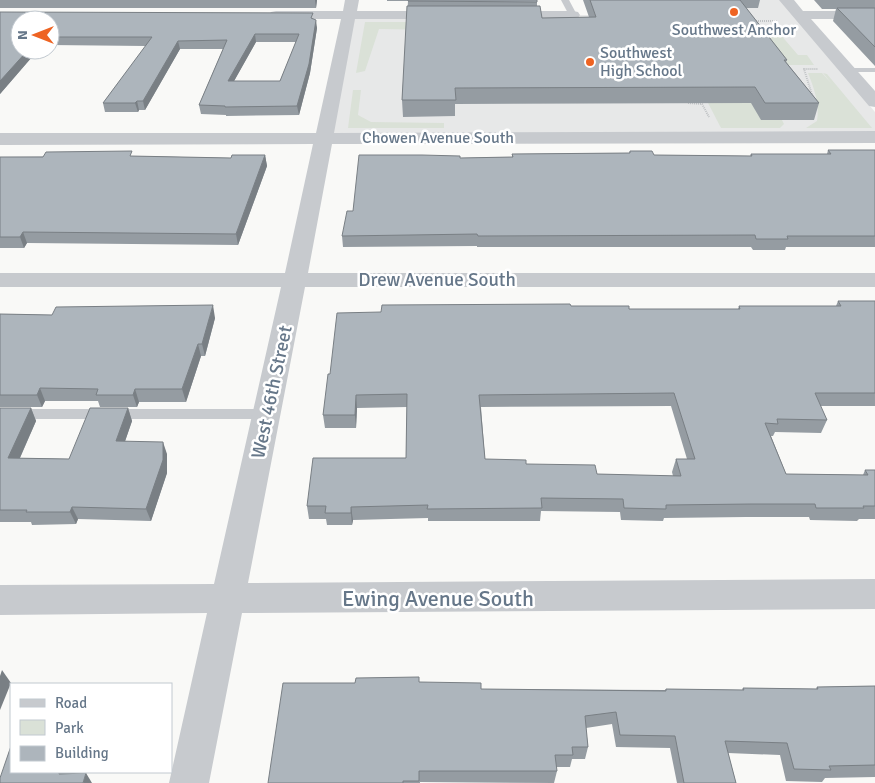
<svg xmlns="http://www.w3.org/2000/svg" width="875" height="783" viewBox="0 0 875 783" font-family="Signika,sans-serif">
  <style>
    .built { fill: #e7e8e8 }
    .green { fill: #dae1d7 }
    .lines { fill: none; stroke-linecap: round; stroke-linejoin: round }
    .path { stroke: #c0c3c5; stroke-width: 2; stroke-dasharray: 1 1; stroke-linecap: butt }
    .lane { fill: #c7cace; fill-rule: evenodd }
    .street { fill: #c7cace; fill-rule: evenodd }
    .wall { fill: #959ca2; fill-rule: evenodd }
    .shaded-wall { fill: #797f84 }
    .building { fill: #adb5bc; stroke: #797f84; fill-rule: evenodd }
    .poi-dot { fill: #ee6322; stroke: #fff; stroke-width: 2 }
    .labels { text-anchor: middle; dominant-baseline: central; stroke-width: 5; stroke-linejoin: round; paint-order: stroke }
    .far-poi-label { font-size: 16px; fill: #667789; stroke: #fff }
    .far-street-label { font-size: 16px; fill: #667789; stroke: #fff }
    .street-label { font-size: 19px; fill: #667789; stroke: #fff }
    .near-street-label { font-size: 22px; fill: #667789; stroke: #fff }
  </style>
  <rect width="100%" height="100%" fill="#f9f9f7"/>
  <path class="built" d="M585,0H781L875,112V133L330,135L355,16L590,15Z"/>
  <g class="green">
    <path d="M365,22H442V30L379,29L365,71L356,73Z"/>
    <path d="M756,28L780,34L798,55H807L814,65H779Z"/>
    <path d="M808,73H822L832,84L823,73L827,74L872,128H806L817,121C820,105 814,88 808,73Z"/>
    <path d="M353,90H361L358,115L371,122L444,123V128H348Z"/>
    <path d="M708,103H751L782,120L784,124L780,128H721Z"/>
  </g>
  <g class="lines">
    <g class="path">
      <path d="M754,21H778"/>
      <path d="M813,98L804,69H818"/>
      <path d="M688,103L702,104L709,117"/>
    </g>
    <g class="lane">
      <path d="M561,0H569L577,15L576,17H570Z"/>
      <rect x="844" y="68" width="31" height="4"/>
      <path d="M0,409H267L272,410L274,414L272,418L267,419H0Z"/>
    </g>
    <g class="street">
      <path d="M345,0H359L357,11H443L448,12L450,15L448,18L443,19H355L334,133L875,131V143L332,144L308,273H875V287H305L248,583L875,579V609L242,613L209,783H169L207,613L0,615V585L214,584L281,287H0V273H285L313,144L0,145V133H316L341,19H276L271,18L269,15L271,12L276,11H343Z"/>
      <path d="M779,0H794L803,11H875V19H811L875,91V107L869,106Z"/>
      <path d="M504,11H573L578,12L580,15L578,18L573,19L499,18L497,15L499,12Z"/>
    </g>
  </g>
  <g class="wall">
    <path d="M0,0H317L316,8H0Z"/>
    <path d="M387,0H537V6L542,18L589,17L583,0H760L758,8H746L787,60L786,62L819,103L814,120H761L751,103L455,104V116L403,117L402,100L408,1H387Z"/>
    <path d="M814,0H875V66L833,21L836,9H822Z"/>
    <path d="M0,12L313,19L317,28L310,73L299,115L226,116V115L201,114L199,105L223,49H180L145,110H139L138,112H105L103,103L146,46L50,45V20H20L38,50L0,94ZM256,42H296L280,81H234Z"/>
    <path d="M828,150H875V247H786L785,250H753L751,247H477V246L343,247L342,236L353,211L460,158L512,157V154L629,153L630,151L654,155L750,156L751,154H827Z"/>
    <path d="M265,155L267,166L238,245L27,243L24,248H0V157L134,156L231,158Z"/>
    <path d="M838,301H875V406H820L827,420L821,433L775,432L773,436H771L786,474L863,475L865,470H875V519H859L857,521L810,520L809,517H746L664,518L663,521L621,520L620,512L541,511L540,521H428V518L353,520L352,525H327L326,519H309L307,506L406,458L407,407L357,408L356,428H325L323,415L330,374L381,312L571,306L629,309H738L739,306H836ZM671,406L687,459H676L672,472L673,476L597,474L485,459L481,407Z"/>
    <path d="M0,314L215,318L205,356H201L186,402H139L137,407H100L98,401H45L42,407H0Z"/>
    <path d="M0,408H31L36,421L20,458L69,459L128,408L132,421L125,441L167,454V473L151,521L78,519L76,524L32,525L31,522H0Z"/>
    <path d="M419,682L481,689L665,690L666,689L742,690L743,688L816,689L817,687L875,686V777L825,778L822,782L786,781L780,755L728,753L736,783H677L670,748L616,747L612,724L586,728L588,747L585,759H572L570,767H556L557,771L554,783L420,782V783H268L355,683Z"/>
  </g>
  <g class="shaded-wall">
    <path d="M315,0H317L316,8Z"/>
    <path d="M316,20L317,28L310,73L299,115L297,106Z"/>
    <path d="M255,34L256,42L229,90L228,81Z"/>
    <path d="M178,41L180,49L145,110L143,101Z"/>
    <path d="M28,50H38L0,94V81Z"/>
    <path d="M137,101L139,110L138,112L135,103Z"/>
    <path d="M265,155L267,166L238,245L236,234Z"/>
    <path d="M23,232L27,243L24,248L20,237Z"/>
    <path d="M213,305L215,318L205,356L202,344Z"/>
    <path d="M198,344L201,356L186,402L182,389Z"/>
    <path d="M40,388L45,401L42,407L37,395Z"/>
    <path d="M135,389L139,402L137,407L133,395Z"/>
    <path d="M356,395L357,408L356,428L355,415Z"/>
    <path d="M31,408L36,421L14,471L8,458Z"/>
    <path d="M128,408L132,421L121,453L116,441Z"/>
    <path d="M163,442L167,454V473L151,521L146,509Z"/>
    <path d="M72,507L78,519L76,524L70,512Z"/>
    <path d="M351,507L353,520L352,525L351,513Z"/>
    <path d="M2,670L11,683L0,710V676Z"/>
    <path d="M59,772H75L72,783L59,774Z"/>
    <path d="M86,773L92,783H83Z"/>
  </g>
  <g class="building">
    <path d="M408,0H537V2L408,1Z"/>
    <path d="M590,0H740L787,60H784L819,103H765L755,87L455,88L456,100H402L407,6H540L542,18L596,17Z"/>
    <path d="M837,8H875V47Z"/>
    <path d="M0,12L313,13L311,18L316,20L309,64L297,106L225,107V106L199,105L227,40L178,41L143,101H137L135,103H103L152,37H50V20H20V50H28L0,81ZM255,34H299L280,81H228Z"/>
    <path d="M828,150H875V236H787L788,239H756L755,235L478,236L477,234L342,236L347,211H353L359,155H422L460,156V158L513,157L512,154L630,153V151H652L654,155L752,156L751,154H831Z"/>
    <path d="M132,151L130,156L231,158L232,155H265L236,234L23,232L20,237H0V157H43L46,152Z"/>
    <path d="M838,301H875V393H815L827,420L777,419L778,424L765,423L786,474L868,475L865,470H875V506H863L864,508H816L815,504H751L666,505V509L624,508L623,499L541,498L542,508L427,509L428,505L351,507V513H325L326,506H307L313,458H406L407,394L356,395L355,415H323L328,374H330L337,313L381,312L382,305L570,304L571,306H629V309H740L739,306H841ZM674,393L695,459H676L681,476L597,474L595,465L526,464V460L485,459L479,395Z"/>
    <path d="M213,305L202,344H198L182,389H135L133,395H96L98,389L40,388L37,395H0V314L52,315L56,307Z"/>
    <path d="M0,408H31L8,458L69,459L90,408H128L116,441L163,442V460L146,509L72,507L70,512H26L27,510H0Z"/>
    <path d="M419,677V682L481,683V689L666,691V689L744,690L743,688L818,689L817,687L875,686V765L829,766L831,770L794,769L787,743L725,741L736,783H684L675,736L620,735L616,712L585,716L588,747H572L573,755H555L557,771H419V781H403V783H268L283,683H355L356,678Z"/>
    <path d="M11,746V772H59V774L86,773L83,783H0V778Z"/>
  </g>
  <g class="poi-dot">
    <circle cx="734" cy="12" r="5"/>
    <circle cx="590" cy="62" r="5"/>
  </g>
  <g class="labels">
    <g class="far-poi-label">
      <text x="734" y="30">Southwest Anchor</text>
      <text x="600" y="53" text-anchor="start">Southwest<tspan x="600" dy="18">High School</tspan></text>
    </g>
    <g class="far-street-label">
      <text x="438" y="138">Chowen Avenue South</text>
    </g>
    <g class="street-label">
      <text x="437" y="280">Drew Avenue South</text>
      <text transform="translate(272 392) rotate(-78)">West 46th Street</text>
    </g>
    <g class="near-street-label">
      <text x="438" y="598">Ewing Avenue South</text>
    </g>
  </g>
  <rect x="10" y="683" width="162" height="90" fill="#ffffff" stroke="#c2c9d0"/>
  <rect x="20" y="699" width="25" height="8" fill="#c7cace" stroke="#c2c9d0"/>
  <text x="55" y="708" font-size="15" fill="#667789">Road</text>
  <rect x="20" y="720" width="25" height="15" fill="#dae1d7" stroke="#c2c9d0"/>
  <text x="55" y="733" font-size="15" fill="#667789">Park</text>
  <rect x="20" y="746" width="25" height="15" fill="#adb5bc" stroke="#c2c9d0"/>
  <text x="55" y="758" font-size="15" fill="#667789">Building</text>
  <g transform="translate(35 35) rotate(270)"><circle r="24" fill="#ffffff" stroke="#c2c9d0"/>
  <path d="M0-4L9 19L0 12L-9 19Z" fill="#ee6322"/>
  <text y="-8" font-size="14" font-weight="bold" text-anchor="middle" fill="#667789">N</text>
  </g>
</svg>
